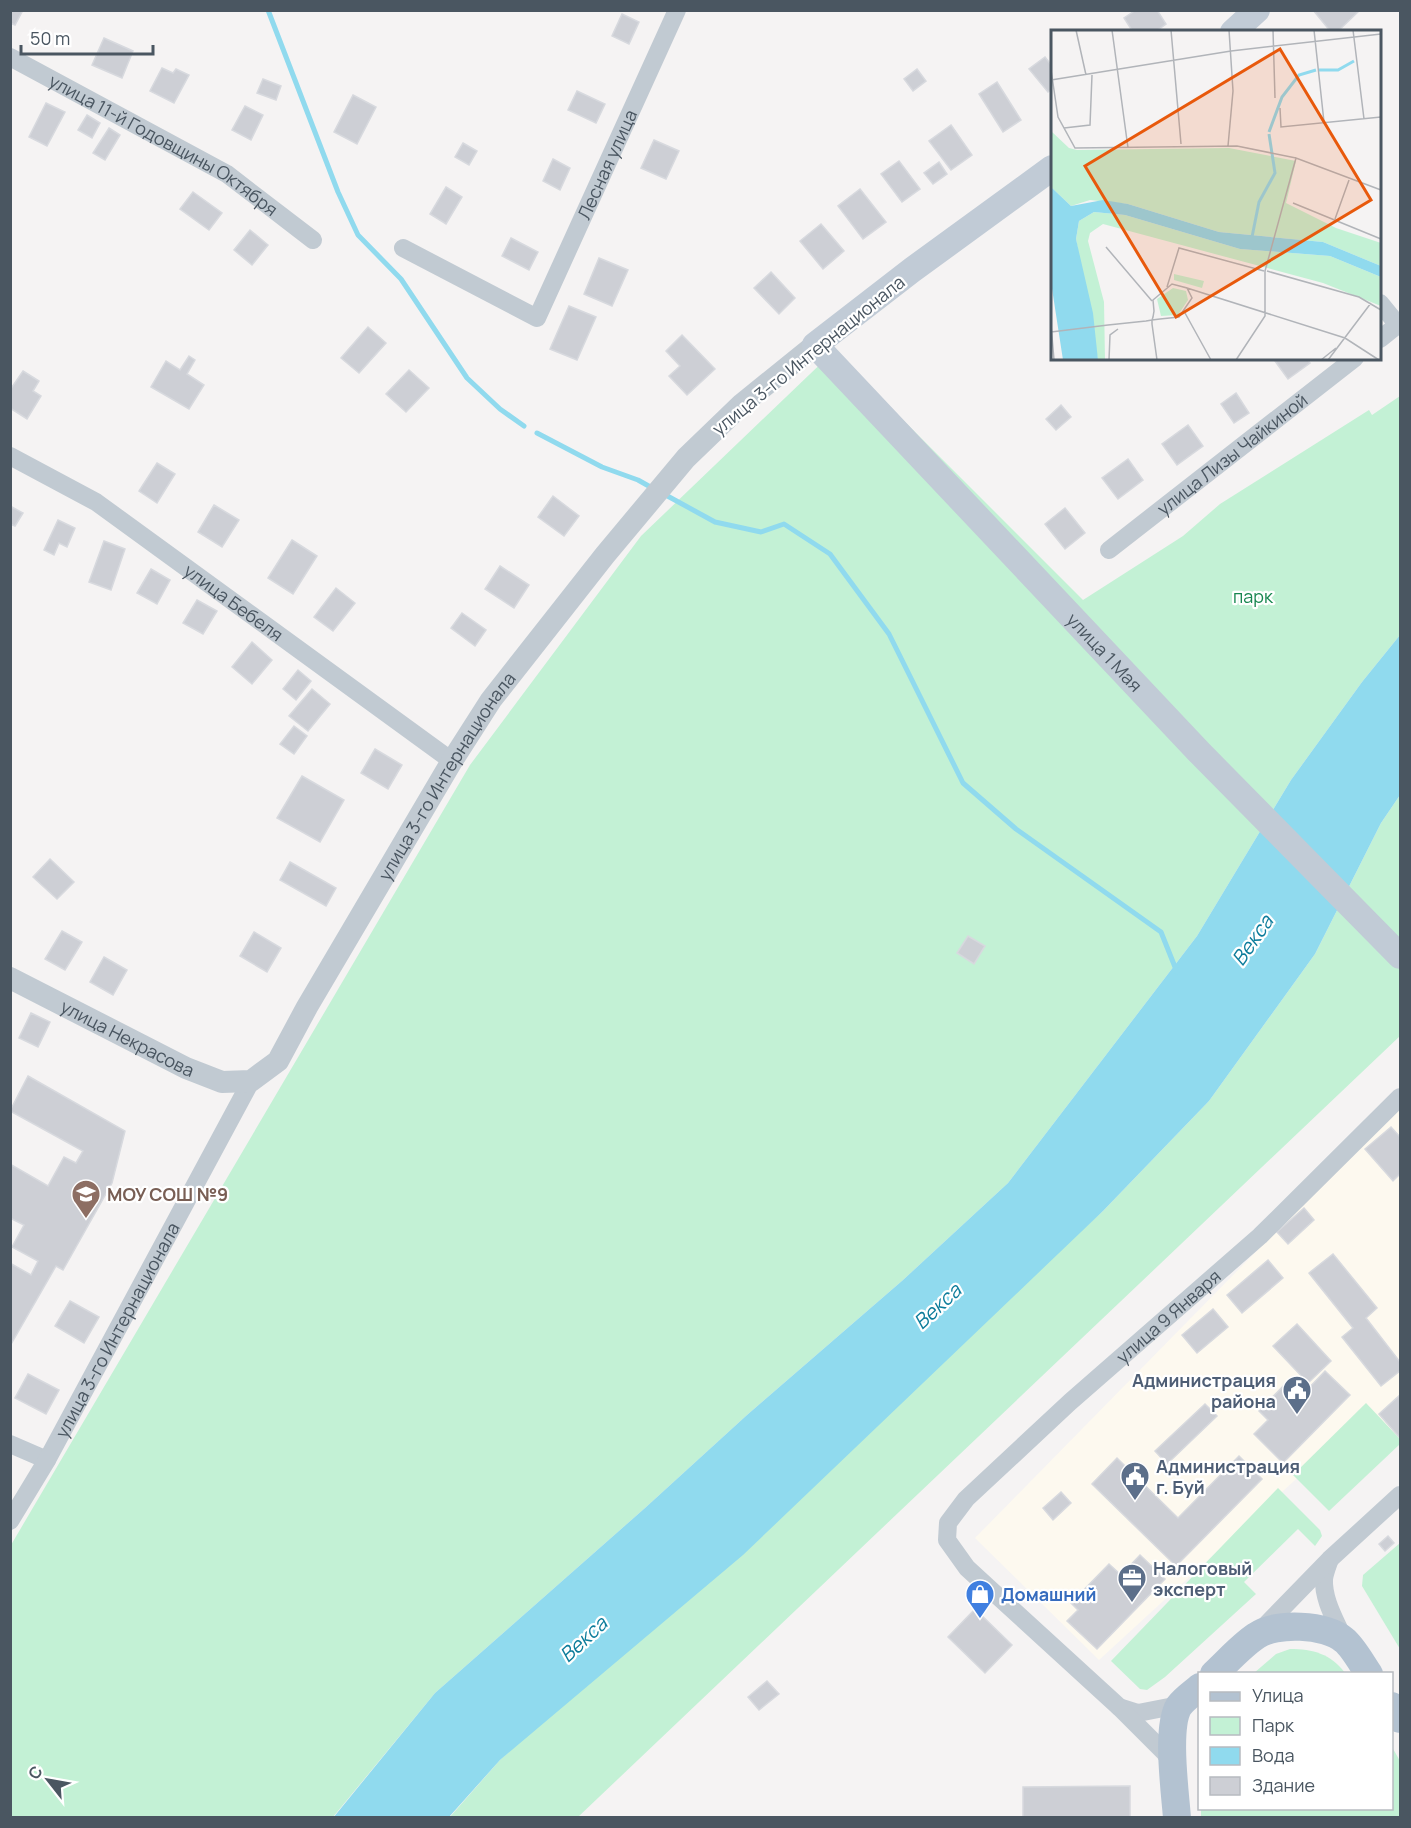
<svg xmlns="http://www.w3.org/2000/svg" width="1411" height="1828" viewBox="0 0 1411 1828" font-family="Manrope,sans-serif">
  <style>
    .commercial { fill: #fdf9ef }
    .green { fill: #c3f1d5 }
    .water { fill: #90daee }
    .lines { fill: none; stroke-linecap: round; stroke-linejoin: round }
    .stream { stroke: #90daee; stroke-width: 5 }
    .building { fill: #cdcfd5; stroke: #d7d9de; stroke-width: 1.5 }
    .minor { stroke: #c1cad2; stroke-width: 18 }
    .tertiary { stroke: #c1cad2; stroke-width: 22 }
    .secondary { stroke: #c1cbd6; stroke-width: 26 }
    .primary { stroke: #b3c2d1; stroke-width: 28 }
    .labels { text-anchor: middle; dominant-baseline: central; stroke-width: 4.5; stroke-linejoin: round; paint-order: stroke }
    .street-label { font-size: 18px; fill: #4a5661; stroke: #fff }
    .park-label { font-size: 18px; fill: #17864f; stroke: #fff }
    .education-label { font-size: 18px; font-weight: bold; fill: #785e54; stroke: #fff; text-anchor: start }
    .service-label { font-size: 18px; font-weight: bold; fill: #4e5e75; stroke: #fff; text-anchor: start }
    .shop-label { font-size: 18px; font-weight: bold; fill: #366cbe; stroke: #fff; text-anchor: start }
    .water-label { font-size: 20px; font-style: italic; fill: #0c7c9b; stroke: #fff }
    .inset-river { fill: none; stroke: #90daee; stroke-width: 3 }
    .inset-road { fill: none; stroke: #b1b4b9; stroke-width: 1.5 }
    .view { fill: #e8590c; fill-opacity: 0.15; stroke: #e8590c; stroke-width: 3 }
    .inset-edge { fill: none; stroke: #4a5661; stroke-width: 3 }
  </style>
  <rect width="100%" height="100%" fill="#f5f3f3"/>
  <path class="commercial" d="M1400,1105V1446L1369,1412L1099,1660L975,1538Z"/>
  <g class="green">
    <path d="M834,351L1083,600L1183,536L1220,504L1369,410L1372,415L1400,396V635L1362,682L1291,780L1197,936L1008,1183L903,1280L747,1415L645,1508L435,1693L333,1817L11,1818V1545L470,765L641,536Z"/>
    <path d="M1400,795V1036L578,1817L449,1818L500,1760L1103,1211L1209,1101L1315,954L1381,823Z"/>
    <path d="M1366,1403L1400,1439V1444L1329,1511L1293,1475Z"/>
    <path d="M1278,1488L1320,1530L1322,1536L1315,1546L1298,1529L1244,1582L1256,1594L1165,1677L1147,1690L1140,1689L1111,1661Z"/>
    <path d="M1400,1543V1649L1362,1586L1363,1575Z"/>
    <path d="M1290,1649C1313,1649 1331,1654 1345,1673H1254L1276,1654Z"/>
    <path d="M1392,1747L1400,1761V1817H1201V1809L1392,1808Z"/>
  </g>
  <path class="water" d="M1400,635V795L1381,823L1315,954L1209,1101L1103,1211L743,1555L500,1760L449,1817L333,1818L435,1693L645,1508L747,1415L903,1280L1008,1183L1197,936L1291,780L1362,682Z"/>
  <g class="lines">
    <g class="stream">
      <path d="M268,10L338,192L358,235L401,279L467,378L500,409L524,426"/>
      <path d="M537,433L602,467L638,480L654,489"/>
      <path d="M662,493L715,522L761,532L784,524L830,554L889,634L963,783L1016,829L1161,932L1177,972"/>
    </g>
  </g>
  <g class="building">
    <path d="M10,10H23L15,25L10,23Z"/>
    <path d="M1136,10H1157L1166,24L1155,32H1133L1124,18Z"/>
    <path d="M1313,10H1360L1337,32H1331Z"/>
    <path d="M622,14L639,22L629,44L612,36Z"/>
    <path d="M104,38L133,51L122,78L92,65Z"/>
    <path d="M1045,57L1052,66V89L1048,92L1029,69Z"/>
    <path d="M162,68L173,73L176,69L189,75L174,103L150,91Z"/>
    <path d="M917,69L926,81L913,91L904,79Z"/>
    <path d="M263,79L281,86L276,100L257,93Z"/>
    <path d="M997,82L1021,120L1003,132L979,94Z"/>
    <path d="M577,91L605,104L596,123L568,110Z"/>
    <path d="M353,95L376,107L357,144L334,132Z"/>
    <path d="M46,103L65,112L47,146L29,137Z"/>
    <path d="M245,106L263,115L251,140L232,130Z"/>
    <path d="M87,115L100,123L92,138L78,130Z"/>
    <path d="M951,125L972,155L951,170L929,141Z"/>
    <path d="M109,128L120,135L105,160L93,153Z"/>
    <path d="M654,140L679,151L666,179L641,168Z"/>
    <path d="M463,143L477,151L469,165L455,157Z"/>
    <path d="M553,159L570,168L560,190L543,181Z"/>
    <path d="M899,161L920,189L902,202L881,174Z"/>
    <path d="M939,162L947,174L933,184L924,173Z"/>
    <path d="M446,187L462,197L446,224L430,214Z"/>
    <path d="M860,189L886,222L863,239L838,206Z"/>
    <path d="M193,192L222,213L209,230L180,209Z"/>
    <path d="M821,224L844,251L823,269L800,241Z"/>
    <path d="M250,230L268,245L252,265L234,250Z"/>
    <path d="M511,238L538,252L529,270L502,256Z"/>
    <path d="M599,258L628,270L612,306L584,294Z"/>
    <path d="M771,272L795,298L779,314L754,288Z"/>
    <path d="M569,306L596,317L577,360L550,349Z"/>
    <path d="M368,327L386,343L359,373L341,358Z"/>
    <path d="M682,335L715,369L687,395L669,376L680,366L666,351Z"/>
    <path d="M189,356L195,360L187,374L204,385L189,409L151,387L166,361L180,370Z"/>
    <path d="M1278,358H1307L1310,363L1288,379L1275,361Z"/>
    <path d="M409,370L429,388L406,412L386,394Z"/>
    <path d="M23,371L39,381L33,391L41,396L27,419L10,408V390Z"/>
    <path d="M1236,393L1249,413L1234,423L1221,404Z"/>
    <path d="M1061,405L1071,417L1056,430L1046,419Z"/>
    <path d="M1188,425L1203,446L1177,465L1162,444Z"/>
    <path d="M1128,459L1143,480L1118,499L1102,478Z"/>
    <path d="M157,463L175,474L157,503L139,491Z"/>
    <path d="M553,496L579,516L564,536L538,517Z"/>
    <path d="M214,505L239,520L222,547L198,532Z"/>
    <path d="M10,506L23,513L15,526L10,524Z"/>
    <path d="M1065,508L1085,533L1065,549L1045,524Z"/>
    <path d="M58,520L75,528L67,547L59,543L54,555L44,550Z"/>
    <path d="M292,540L317,556L293,594L268,578Z"/>
    <path d="M104,541L125,549L111,590L89,582Z"/>
    <path d="M500,566L529,585L514,608L485,589Z"/>
    <path d="M151,569L170,580L157,604L137,593Z"/>
    <path d="M336,588L355,603L333,631L314,617Z"/>
    <path d="M197,600L217,611L203,634L183,623Z"/>
    <path d="M462,613L486,630L475,646L451,628Z"/>
    <path d="M252,642L272,660L252,684L232,667Z"/>
    <path d="M298,670L311,681L296,700L283,689Z"/>
    <path d="M312,689L330,704L308,731L289,716Z"/>
    <path d="M294,726L307,736L294,754L280,744Z"/>
    <path d="M375,749L402,765L388,789L361,773Z"/>
    <path d="M302,776L344,800L320,842L277,818Z"/>
    <path d="M50,859L74,882L57,899L33,877Z"/>
    <path d="M290,862L336,888L326,906L280,880Z"/>
    <path d="M62,931L82,942L65,970L45,959Z"/>
    <path d="M254,932L281,948L267,972L240,956Z"/>
    <path d="M968,936L985,946L974,964L957,953Z"/>
    <path d="M104,957L127,970L113,995L90,982Z"/>
    <path d="M31,1013L50,1022L38,1047L19,1038Z"/>
    <path d="M28,1076L125,1131L112,1183L63,1270L56,1266L10,1346V1263L31,1275L38,1261L12,1247L24,1225L10,1218V1164L48,1186L64,1157L76,1163L83,1151L10,1111Z"/>
    <path d="M1391,1127L1400,1137V1174L1393,1181L1365,1149Z"/>
    <path d="M1304,1208L1314,1220L1288,1244L1277,1232Z"/>
    <path d="M1333,1254L1377,1308L1366,1318L1400,1362V1371L1381,1386L1342,1337L1353,1328L1309,1273Z"/>
    <path d="M1268,1260L1283,1278L1242,1313L1227,1295Z"/>
    <path d="M70,1301L99,1317L84,1343L55,1326Z"/>
    <path d="M1213,1309L1228,1327L1197,1353L1182,1335Z"/>
    <path d="M1297,1324L1331,1361L1308,1383L1273,1346Z"/>
    <path d="M1325,1371L1350,1395L1283,1463L1254,1434L1268,1420L1259,1411L1292,1377L1306,1391Z"/>
    <path d="M28,1374L59,1390L46,1414L15,1398Z"/>
    <path d="M1400,1395V1438L1379,1414Z"/>
    <path d="M1205,1404L1217,1416L1167,1464L1155,1451Z"/>
    <path d="M1239,1456L1262,1479L1176,1566L1092,1484L1117,1458L1178,1518Z"/>
    <path d="M1061,1492L1071,1503L1053,1520L1043,1508Z"/>
    <path d="M1388,1536L1394,1543L1385,1551L1379,1544Z"/>
    <path d="M1140,1555L1165,1579L1097,1649L1067,1621L1078,1610L1071,1603L1109,1564L1121,1575Z"/>
    <path d="M975,1609L1012,1645L985,1673L948,1637Z"/>
    <path d="M767,1681L779,1694L759,1710L748,1697Z"/>
    <path d="M1130,1786V1818H1023V1787Z"/>
  </g>
  <g class="lines">
    <g class="minor">
      <path id="s1" d="M10,57L227,174L313,240"/>
      <path id="s2" d="M403,248L537,318L677,10"/>
      <path d="M1380,303L1398,325"/>
      <path d="M1380,339L1400,323"/>
      <path id="s3" d="M10,456L96,502L452,761"/>
      <path id="s4" d="M1109,550L1355,358"/>
      <path d="M10,1444L47,1460"/>
      <path id="s5" d="M10,1521L47,1460L251,1081"/>
      <path d="M1330,1559C1328,1565 1325,1572 1324,1579C1323,1600 1336,1621 1344,1640"/>
      <path d="M1260,1631L1330,1559L1400,1495"/>
      <path d="M1119,1707L1138,1713L1179,1705"/>
      <path id="s6" d="M1172,1765L1165,1753L1118,1706L967,1568L947,1540L948,1523L966,1499L1070,1402L1260,1236L1400,1097"/>
    </g>
    <path class="tertiary" id="s7" d="M10,978L186,1068L222,1082L251,1081L278,1061L307,1007L452,761L491,700L605,555L686,458L742,404L815,345"/>
    <g class="secondary">
      <path d="M1233,32L1257,10"/>
      <path id="s8" d="M1052,168L912,270L815,345L1199,752L1400,956"/>
    </g>
    <g class="primary">
      <path d="M1214,1674C1228,1661 1241,1646 1256,1636C1276,1622 1325,1624 1344,1640C1353,1647 1362,1664 1369,1674"/>
      <path d="M1392,1706L1400,1719"/>
      <path d="M1177,1818C1175,1791 1166,1727 1179,1706C1184,1699 1193,1693 1200,1687"/>
    </g>
  </g>
  <defs>
    <g id="school-pin" transform="scale(1.5)"><path d="M0 17L-7.5 6A9.5 9.5 0 1 1 7.5 6Z" fill="#8d6e63" stroke="#fff"/><path d="M0-5L7-2L0 1L-7-2ZM-4 1L0 2.5L4 1V4Q0 6-4 4Z" fill="#fff"/></g>
    <g id="civic-pin" transform="scale(1.5)"><path d="M0 17L-7.5 6A9.5 9.5 0 1 1 7.5 6Z" fill="#5c6f8a" stroke="#fff"/><path d="M-.6-6.5H3V-4.5H.6V-3L4-1V1h2V6H-6V1h2V-1L-.6-3ZM-1.2 2.5V6h2.4V2.5Z" fill="#fff"/></g>
    <g id="office-pin" transform="scale(1.5)"><path d="M0 17L-7.5 6A9.5 9.5 0 1 1 7.5 6Z" fill="#5c6f8a" stroke="#fff"/><path d="M-6-3h4V-5.5h4V-3h4V5H-6ZM-1-4.5V-3h2v-1.5ZM-6 0V1H6V0Z" fill="#fff"/></g>
    <g id="shop-pin" transform="scale(1.5)"><path d="M0 17L-7.5 6A9.5 9.5 0 1 1 7.5 6Z" fill="#3f7fe0" stroke="#fff"/><path d="M-5-2.5h2.3a2.7 3.5 0 0 1 5.4 0H5L5.5 6h-11ZM-1.5-2.5h3a1.5 2.3 0 0 0-3 0Z" fill="#fff"/></g>
  </defs>
  <g fill-rule="evenodd">
    <use href="#school-pin" x="86" y="1194"/>
    <use href="#civic-pin" x="1297" y="1390"/>
    <use href="#civic-pin" x="1135" y="1476"/>
    <use href="#office-pin" x="1132" y="1578"/>
    <use href="#shop-pin" x="980" y="1594"/>
  </g>
  <g class="labels">
    <g class="street-label">
      <text stroke="none"><textPath href="#s1" startOffset="177">улица 11-й Годовщины Октября</textPath></text>
      <text stroke="none"><textPath href="#s2" startOffset="320">Лесная улица</textPath></text>
      <text transform="translate(808 355) rotate(-39)">улица 3-го Интернационала</text>
      <text stroke="none"><textPath href="#s4" startOffset="156">улица Лизы Чайкиной</textPath></text>
      <text stroke="none"><textPath href="#s3" startOffset="268">улица Бебеля</textPath></text>
      <text stroke="none"><textPath href="#s8" startOffset="718">улица 1 Мая</textPath></text>
      <text stroke="none"><textPath href="#s7" startOffset="630">улица 3-го Интернационала</textPath></text>
      <text stroke="none"><textPath href="#s7" startOffset="132">улица Некрасова</textPath></text>
      <text stroke="none"><textPath href="#s6" startOffset="639">улица 9 Января</textPath></text>
      <text stroke="none"><textPath href="#s5" startOffset="219">улица 3-го Интернационала</textPath></text>
    </g>
    <g class="park-label">
      <text x="1253" y="596">парк</text>
    </g>
    <g class="education-label">
      <text x="107" y="1194">МОУ СОШ №9</text>
    </g>
    <g class="service-label">
      <text x="1276" y="1380" text-anchor="end">Администрация<tspan x="1276" dy="21">района</tspan></text>
      <text x="1156" y="1466">Администрация<tspan x="1156" dy="21">г. Буй</tspan></text>
      <text x="1153" y="1568">Налоговый<tspan x="1153" dy="21">эксперт</tspan></text>
    </g>
    <g class="shop-label">
      <text x="1001" y="1594">Домашний</text>
    </g>
    <g class="water-label">
      <text transform="translate(1252 940) rotate(-55)">Векса</text>
      <text transform="translate(937 1306) rotate(-43)">Векса</text>
      <text transform="translate(583 1639) rotate(-43)">Векса</text>
    </g>
  </g>
  <g transform="translate(1051 30)">
    <rect width="330" height="330" fill="#f5f3f3"/>
    <path d="M0,101L18,118L26,120L178,118L245,131L235,173L285,198L330,213V236L272,212L168,202L77,174L39,170L20,176L0,157ZM43,182L74,185L189,219L279,226L330,247V276L272,253L52,194L39,203L37,211L53,272L54,330H47L25,209L28,191ZM123,244L153,251L151,258L123,250ZM122,258L135,261L137,270L127,285L110,286L106,269Z" fill="#c3f1d5"/>
    <path d="M0,157L20,176L52,170L77,174L168,202L272,212L330,236V247L279,226L189,219L74,185L43,182L28,191L25,209L42,283L47,330H12L0,252Z" fill="#90daee"/>
    <path class="inset-river" d="M268,40H287L303,31M218,102L231,67L248,45L265,40M201,207L208,172L224,143L218,104"/>
    <path class="inset-road" d="M25,0L35,45M61,0L77,118M120,0L130,114M222,0L224,68M263,0L273,92M302,0L313,89M0,40L7,87L24,118L186,116L245,128M0,50L180,21L330,4M229,78L230,97L330,87M13,98L39,95L41,45M177,116L182,61L178,0M242,173L330,209M284,189L298,150M55,217L101,271M216,241L308,267L330,280M116,257L128,218L213,241M136,258L294,308L328,330M134,283L160,330M0,295L3,330M0,302L57,295L95,291L101,290L109,289L128,287L141,268L136,258L121,254L102,270L103,281L102,287L101,290V294L106,330M58,330L59,305L67,299M185,330L214,286V241L245,128L330,160M270,330L285,318M277,330L320,273"/>
    <path class="view" d="M229,19L320,170L125,287L34,136Z"/>
    <rect width="330" height="330" class="inset-edge"/>
  </g>
  <rect width="1411" height="1828" fill="none" stroke="#4a5661" stroke-width="24"/>
  <rect x="1198" y="1672" width="195" height="138" fill="#ffffff" stroke="#b7bbc0" stroke-width="1.5"/>
  <rect x="1210" y="1692" width="30" height="9" fill="#b3c2d1" stroke="#b7bbc0" stroke-width="1.5"/>
  <text x="1252" y="1702" font-size="18" fill="#4a5661">Улица</text>
  <rect x="1210" y="1717" width="30" height="18" fill="#c3f1d5" stroke="#b7bbc0" stroke-width="1.5"/>
  <text x="1252" y="1732" font-size="18" fill="#4a5661">Парк</text>
  <rect x="1210" y="1747" width="30" height="18" fill="#90daee" stroke="#b7bbc0" stroke-width="1.5"/>
  <text x="1252" y="1762" font-size="18" fill="#4a5661">Вода</text>
  <rect x="1210" y="1777" width="30" height="18" fill="#cdcfd5" stroke="#b7bbc0" stroke-width="1.5"/>
  <text x="1252" y="1792" font-size="18" fill="#4a5661">Здание</text>
  <g transform="translate(48 1780) rotate(301)" stroke="#ffffff" stroke-width="4.5" paint-order="stroke">
  <path d="M0-4.5L10 22L0 15L-10 22Z" fill="#4a5661"/>
  <text y="-9" font-size="16" font-weight="bold" text-anchor="middle" fill="#4a5661">С</text>
  </g>
  <path d="M21 45v9h132v-9" fill="none" stroke="#4a5661" stroke-width="3"/>
  <text x="30" y="45" font-size="18" fill="#4a5661" stroke="#ffffff" stroke-width="4.5" paint-order="stroke">50 m</text>
</svg>
